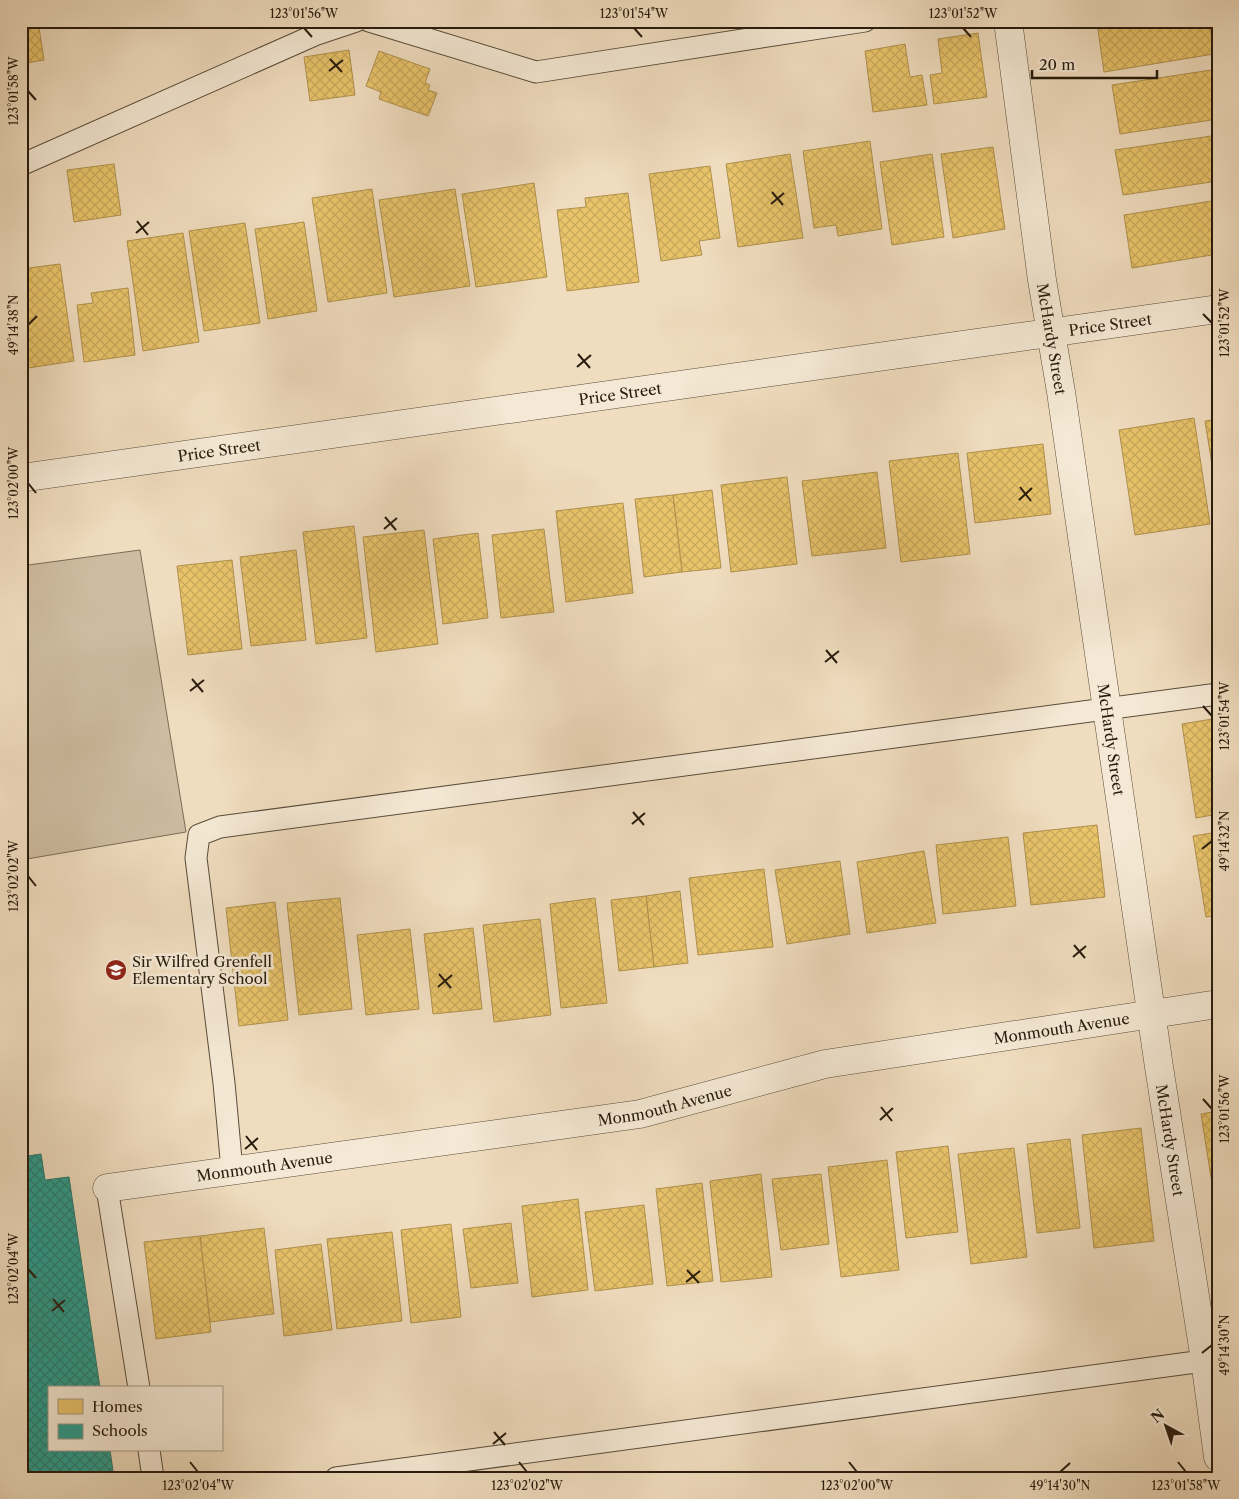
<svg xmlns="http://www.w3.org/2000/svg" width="1239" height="1499" viewBox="0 0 1239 1499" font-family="'Libre Caslon Text',serif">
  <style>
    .green { fill: #cebca1; stroke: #7a6c57 }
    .homes { fill: url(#homes-cross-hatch); stroke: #af914e }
    .schools { fill: url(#schools-cross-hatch); stroke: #297668 }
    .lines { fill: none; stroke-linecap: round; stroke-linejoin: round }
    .service-casing { stroke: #594c3a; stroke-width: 23 }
    .minor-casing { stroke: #594c3a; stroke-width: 29 }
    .service { stroke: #f5e9d5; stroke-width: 21 }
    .minor { stroke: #f5e9d5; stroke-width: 28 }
    .ticks { fill: none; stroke: #271b0d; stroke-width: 2 }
    .labels { text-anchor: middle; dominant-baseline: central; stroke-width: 5; stroke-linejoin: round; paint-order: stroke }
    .street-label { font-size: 15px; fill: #271b0d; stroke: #f5e9d5 }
    .poi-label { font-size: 15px; fill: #271b0d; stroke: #f5e9d5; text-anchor: start }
    .neatline { fill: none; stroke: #271b0d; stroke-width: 2 }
    .ticks-label { font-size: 12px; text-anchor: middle; fill: #271b0d }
  </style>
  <defs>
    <pattern id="homes-cross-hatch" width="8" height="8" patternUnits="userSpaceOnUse" patternTransform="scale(1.25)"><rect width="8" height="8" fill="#e9c46a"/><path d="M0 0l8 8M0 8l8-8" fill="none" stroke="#c8a85b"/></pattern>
    <pattern id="schools-cross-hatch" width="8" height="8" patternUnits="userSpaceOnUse" patternTransform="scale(1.25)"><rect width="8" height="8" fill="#2a9d8f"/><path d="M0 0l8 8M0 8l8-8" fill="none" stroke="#247f73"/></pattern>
  </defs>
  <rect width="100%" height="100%" fill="#f0ddbf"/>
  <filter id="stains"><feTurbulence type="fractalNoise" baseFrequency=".004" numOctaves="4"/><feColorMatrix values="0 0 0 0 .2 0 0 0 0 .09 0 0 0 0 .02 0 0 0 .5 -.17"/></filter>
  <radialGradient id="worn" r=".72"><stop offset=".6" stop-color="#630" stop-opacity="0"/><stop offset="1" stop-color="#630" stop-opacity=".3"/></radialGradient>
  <path class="green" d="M140,550L186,832L21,860V566Z"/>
  <g class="homes">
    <path d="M21,21H38L44,60L21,64Z"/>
    <path d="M1110,21H1209L1214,54L1104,72L1097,23Z"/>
    <path d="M978,33L987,97L934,104L930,75L942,73L938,39Z"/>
    <path d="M905,44L910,77L922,75L927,105L873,112L865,51Z"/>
    <path d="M349,50L355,95L310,101L304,57Z"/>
    <path d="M379,51L430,69L425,83L430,85L428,90L437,93L428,116L379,99L381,92L366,86Z"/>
    <path d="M1218,69V119L1120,134L1112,85Z"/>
    <path d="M1218,135V181L1123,195L1115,150Z"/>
    <path d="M870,141L882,229L838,236L836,225L814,228L803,151Z"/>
    <path d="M993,147L1005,229L953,238L941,154Z"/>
    <path d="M790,154L803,238L738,247L726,164Z"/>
    <path d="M932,154L944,237L892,245L880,162Z"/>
    <path d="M114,164L121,215L74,222L67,170Z"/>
    <path d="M710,166L720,238L699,241L702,255L661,261L649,174Z"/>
    <path d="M534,183L547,277L476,287L462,194Z"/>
    <path d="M372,189L387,293L328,302L312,198Z"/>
    <path d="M455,189L470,286L394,297L379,200Z"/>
    <path d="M628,193L639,282L567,291L557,210L586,207L585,198Z"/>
    <path d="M1218,200V254L1132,268L1124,215Z"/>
    <path d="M304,222L317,311L268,319L255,229Z"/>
    <path d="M245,223L260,323L204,331L189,231Z"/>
    <path d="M183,233L199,342L143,351L127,241Z"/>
    <path d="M60,264L74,361L22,369L21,269Z"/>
    <path d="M128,288L135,355L84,362L77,305L93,303L91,293Z"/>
    <path d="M1194,418L1210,524L1135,535L1119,430Z"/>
    <path d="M1218,419V502L1205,421Z"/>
    <path d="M1043,444L1051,514L975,523L967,453Z"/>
    <path d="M958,453L970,554L901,562L889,461Z"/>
    <path d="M877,472L886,548L812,556L802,481Z"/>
    <path d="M787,477L797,564L731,572L721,485Z"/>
    <path d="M712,490L721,568L682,572L673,495Z"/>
    <path d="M673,495L682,572L644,577L635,499Z"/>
    <path d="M623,503L633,593L566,602L556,511Z"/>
    <path d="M354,526L367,638L316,644L303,532Z"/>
    <path d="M544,529L554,612L501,618L492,535Z"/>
    <path d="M424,530L438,644L376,652L363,537Z"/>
    <path d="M478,533L488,618L443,624L433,539Z"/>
    <path d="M296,550L306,640L251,646L240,557Z"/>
    <path d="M232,560L242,649L188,655L177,566Z"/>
    <path d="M1218,718V814L1196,818L1182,724Z"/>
    <path d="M1097,825L1105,897L1031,905L1023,833Z"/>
    <path d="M1218,832V915L1206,917L1193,836Z"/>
    <path d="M1008,837L1016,906L943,914L936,845Z"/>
    <path d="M924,851L936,923L867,933L857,862Z"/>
    <path d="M840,861L850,934L787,944L775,870Z"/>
    <path d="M764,869L773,947L698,955L689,878Z"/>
    <path d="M680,891L688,963L654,967L646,896Z"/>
    <path d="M646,896L654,967L619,971L611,900Z"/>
    <path d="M340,898L352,1009L299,1015L287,903Z"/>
    <path d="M595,898L607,1003L561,1008L550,904Z"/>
    <path d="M275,902L288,1020L239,1026L226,908Z"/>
    <path d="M540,919L551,1015L494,1022L483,925Z"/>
    <path d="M473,928L482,1009L433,1014L424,934Z"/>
    <path d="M410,929L419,1009L366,1015L357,935Z"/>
    <path d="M1218,1111V1209H1216L1201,1114Z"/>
    <path d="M1141,1128L1154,1241L1094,1248L1082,1135Z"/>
    <path d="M1070,1139L1080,1228L1037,1233L1027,1144Z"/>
    <path d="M948,1146L958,1232L906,1238L896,1152Z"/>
    <path d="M1014,1148L1027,1257L971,1264L958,1154Z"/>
    <path d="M887,1160L899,1270L841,1277L828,1167Z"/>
    <path d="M761,1174L772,1277L721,1282L710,1181Z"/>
    <path d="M821,1174L829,1244L781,1250L772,1179Z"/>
    <path d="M702,1183L713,1281L667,1286L656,1189Z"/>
    <path d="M578,1199L588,1290L532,1297L522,1206Z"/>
    <path d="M644,1205L653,1284L595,1291L585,1212Z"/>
    <path d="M511,1223L518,1283L471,1288L463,1229Z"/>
    <path d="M451,1224L461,1317L411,1323L401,1230Z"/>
    <path d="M264,1228L274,1314L210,1322L200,1236Z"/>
    <path d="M392,1232L402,1321L337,1329L327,1239Z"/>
    <path d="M200,1236L211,1332L156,1339L144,1242Z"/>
    <path d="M321,1244L332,1330L284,1336L275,1250Z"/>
  </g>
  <path class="schools" d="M41,1154L45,1180L69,1177L100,1388H49V1450H110L114,1478H21V1157Z"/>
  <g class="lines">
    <g class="service-casing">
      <g id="service">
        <path d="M369,21L536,72L865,21"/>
        <path d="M21,165L317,34L356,21"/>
        <path d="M232,1170L224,1083L196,858L199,835L220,827L1218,694"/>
        <path d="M107,1188L139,1388"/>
        <path d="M149,1450L153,1478"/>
        <path d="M336,1478L1218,1359"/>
      </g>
    </g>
    <g class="minor-casing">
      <g id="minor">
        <path id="s1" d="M1008,21L1042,280L1061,392L1159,1067L1205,1360L1218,1457"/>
        <path id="s2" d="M21,478L1218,309"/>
        <path id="s3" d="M107,1188L640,1114L825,1064L1218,1004"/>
      </g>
    </g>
    <use href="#service" class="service"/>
    <use href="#minor" class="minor"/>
  </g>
  <path class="ticks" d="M304,28L312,37M634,28L642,37M963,28L971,37M330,59L342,72M329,71L343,60M28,91L36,100M772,192L783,205M771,204L784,193M137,221L148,235M136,233L149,222M1203,314L1212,323M28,325L37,316M578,354L590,368M577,367L591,355M28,483L36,493M1020,487L1031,501M1019,500L1032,488M385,517L396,530M384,529L397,518M826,650L837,663M825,662L839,651M192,679L203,692M190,691L204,680M1203,706L1212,716M633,812L644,825M632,824L645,813M1202,849L1212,841M28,876L36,886M1074,945L1085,958M1073,957L1086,946M439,974L451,988M438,987L452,975M1203,1099L1212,1109M881,1107L892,1121M880,1120L893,1108M246,1136L257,1150M245,1149L258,1138M28,1269L36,1278M687,1270L699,1283M686,1282L700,1271M53,1299L64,1312M52,1311L65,1300M1202,1353L1212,1345M494,1432L505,1445M493,1444L506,1433M190,1462L198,1472M519,1462L527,1472M849,1462L857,1472M1178,1462L1186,1472M1060,1472L1070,1463"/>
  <defs>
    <g id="school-disc" transform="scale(1.125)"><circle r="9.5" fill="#8f2418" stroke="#f5e9d5"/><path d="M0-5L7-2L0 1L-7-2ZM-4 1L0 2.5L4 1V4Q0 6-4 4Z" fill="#fff"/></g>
  </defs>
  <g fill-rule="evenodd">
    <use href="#school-disc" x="116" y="970"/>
  </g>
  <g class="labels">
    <g class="street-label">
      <text stroke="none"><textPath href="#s2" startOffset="1100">Price Street</textPath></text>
      <text stroke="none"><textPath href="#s1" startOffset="321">McHardy Street</textPath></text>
      <text stroke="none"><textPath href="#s2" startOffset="605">Price Street</textPath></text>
      <text stroke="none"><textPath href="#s2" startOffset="200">Price Street</textPath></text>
      <text stroke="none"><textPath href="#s1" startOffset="726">McHardy Street</textPath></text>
      <text stroke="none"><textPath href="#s3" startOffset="969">Monmouth Avenue</textPath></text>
      <text stroke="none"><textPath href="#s3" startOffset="564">Monmouth Avenue</textPath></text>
      <text stroke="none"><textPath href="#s1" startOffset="1131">McHardy Street</textPath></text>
      <text stroke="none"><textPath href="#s3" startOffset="159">Monmouth Avenue</textPath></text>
    </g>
    <g class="poi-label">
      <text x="132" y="961">Sir Wilfred Grenfell<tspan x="132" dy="17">Elementary School</tspan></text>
    </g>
  </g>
  <rect width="1239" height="1499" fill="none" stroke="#f0ddbf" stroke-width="55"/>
  <rect x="48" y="1386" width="175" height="65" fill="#f5e9d5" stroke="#a39785"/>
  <rect x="58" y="1399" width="25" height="15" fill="#e9c46a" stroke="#a39785"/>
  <text x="92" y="1412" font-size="15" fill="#271b0d">Homes</text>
  <rect x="58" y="1424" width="25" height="15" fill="#2a9d8f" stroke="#a39785"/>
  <text x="92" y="1436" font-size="15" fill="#271b0d">Schools</text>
  <g transform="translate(1166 1426) rotate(320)" stroke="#f5e9d5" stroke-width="4" paint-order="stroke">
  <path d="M0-4L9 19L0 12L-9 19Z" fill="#271b0d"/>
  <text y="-8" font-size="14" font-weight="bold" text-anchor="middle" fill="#271b0d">N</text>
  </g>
  <path d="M1032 70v8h125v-8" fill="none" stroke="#271b0d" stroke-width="2.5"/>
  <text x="1039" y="70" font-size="15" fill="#271b0d" stroke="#f5e9d5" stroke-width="4" paint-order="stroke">20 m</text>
  <rect x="28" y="28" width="1184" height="1444" class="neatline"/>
  <g class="ticks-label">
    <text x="304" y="18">123°01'56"W</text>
    <text x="634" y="18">123°01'54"W</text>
    <text x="963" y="18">123°01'52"W</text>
    <text transform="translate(14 91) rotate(-90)" y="4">123°01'58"W</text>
    <text transform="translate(1225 323) rotate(-90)" y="4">123°01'52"W</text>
    <text transform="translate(14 325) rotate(-90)" y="4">49°14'38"N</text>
    <text transform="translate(14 483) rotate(-90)" y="4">123°02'00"W</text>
    <text transform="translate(1225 716) rotate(-90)" y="4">123°01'54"W</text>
    <text transform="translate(1225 841) rotate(-90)" y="4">49°14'32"N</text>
    <text transform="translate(14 876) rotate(-90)" y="4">123°02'02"W</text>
    <text transform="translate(1225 1109) rotate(-90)" y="4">123°01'56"W</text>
    <text transform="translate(14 1269) rotate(-90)" y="4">123°02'04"W</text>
    <text transform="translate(1225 1345) rotate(-90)" y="4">49°14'30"N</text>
    <text x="198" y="1490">123°02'04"W</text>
    <text x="527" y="1490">123°02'02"W</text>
    <text x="857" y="1490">123°02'00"W</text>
    <text x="1060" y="1490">49°14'30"N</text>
    <text x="1186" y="1490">123°01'58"W</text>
  </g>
  <rect width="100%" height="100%" filter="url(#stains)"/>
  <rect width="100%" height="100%" fill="url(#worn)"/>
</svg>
